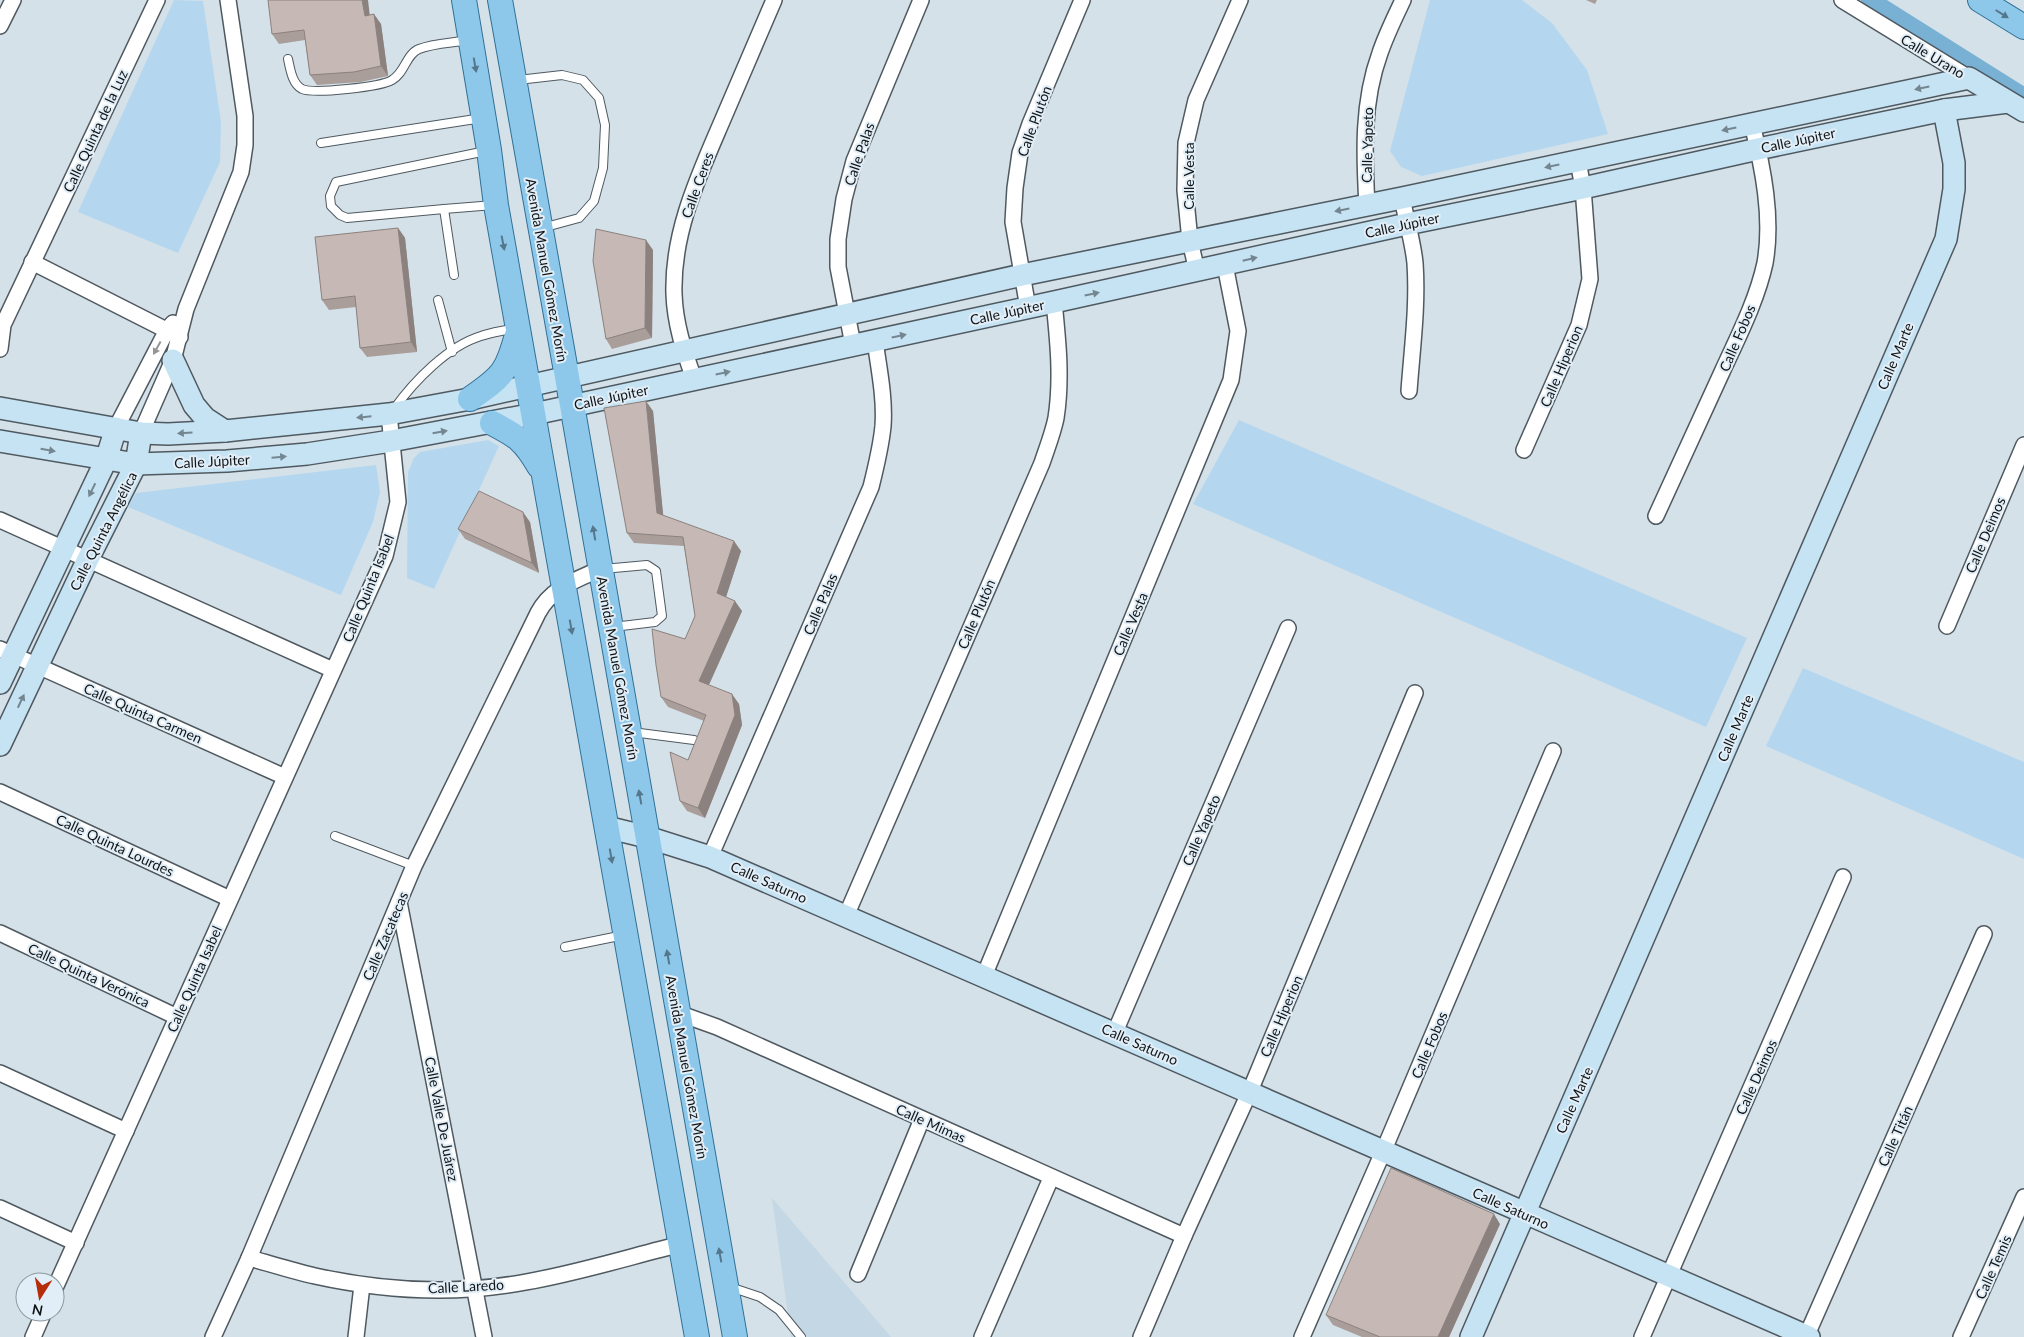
<svg xmlns="http://www.w3.org/2000/svg" width="2024" height="1337" viewBox="0 0 2024 1337" font-family="Lato,sans-serif">
  <style>
    .built { fill: #c4d7e4 }
    .green { fill: #b4d7ef }
    .lines { fill: none; stroke-linecap: round; stroke-linejoin: round }
    .canal { stroke: #79b1d5; stroke-width: 18 }
    .lane-casing { stroke: #4f5960; stroke-width: 10 }
    .street-casing { stroke: #4f5960; stroke-width: 18 }
    .secondary-casing { stroke: #4f5960; stroke-width: 24 }
    .primary-casing { stroke: #307197; stroke-width: 26 }
    .lane { stroke: #fff; stroke-width: 8 }
    .street { stroke: #fff; stroke-width: 15 }
    .secondary { stroke: #c6e3f4; stroke-width: 21 }
    .primary { stroke: #8dc8ea; stroke-width: 24 }
    .wall { fill: #aa9e9b }
    .shaded-wall { fill: #8b817e }
    .building { fill: #c6b8b4; stroke: #8b817e }
    .oneway { fill: #55778b }
    .oneway2 { fill: #748690 }
    .oneway3 { fill: #939596 }
    .labels { text-anchor: middle; dominant-baseline: central; stroke-width: 4; stroke-linejoin: round; paint-order: stroke }
    .street-label { font-size: 14px; fill: #101416; stroke: #e2eef7 }
  </style>
  <rect width="100%" height="100%" fill="#d5e1e9"/>
  <path class="built" d="M772,1198L891,1337H791Z"/>
  <g class="green">
    <path d="M174,0L203,1L221,122L220,162L178,253L78,212Z"/>
    <path d="M1430,0H1522L1552,23L1587,70L1608,134L1422,176L1401,167L1390,151Z"/>
    <path d="M1239,420L1747,638L1706,727L1193,504Z"/>
    <path d="M488,440L499,446L434,589L407,578L408,472L414,458L420,452Z"/>
    <path d="M376,465L380,492L373,522L341,595L128,507L136,493Z"/>
    <path d="M1803,668L2024,762V859L1766,746Z"/>
  </g>
  <g class="lines">
    <path class="canal" d="M1870,0L2024,97"/>
    <g class="lane-casing">
      <g id="lane">
        <path d="M288,59C290,68 292,84 302,89C314,94 381,87 392,80C405,73 406,54 419,49C434,43 453,43 468,40"/>
        <path d="M518,80L562,75L583,80L599,98L605,125L603,168L594,201L579,218L542,228"/>
        <path d="M321,143L482,118"/>
        <path d="M444,209L494,205"/>
        <path d="M454,275L444,209L347,218L340,215L331,206L330,196L336,182L486,151"/>
        <path d="M438,300L452,352"/>
        <path d="M394,409C414,381 448,346 481,336C492,332 504,331 515,328"/>
        <path d="M603,569L647,565L656,571L662,616L655,622L613,627"/>
        <path d="M632,732L694,740"/>
        <path d="M335,836L414,866"/>
        <path d="M565,947L624,935"/>
        <path d="M730,1287L760,1297L779,1310L801,1337"/>
      </g>
    </g>
    <g class="street-casing">
      <g id="street">
        <path d="M1842,0L1969,78"/>
        <path d="M0,26L13,0"/>
        <path d="M1402,198C1406,219 1413,242 1415,263C1418,306 1412,349 1409,391"/>
        <path d="M1367,205C1364,154 1362,102 1380,53C1386,35 1395,17 1403,0"/>
        <path d="M32,262L180,337"/>
        <path d="M1197,271L1190,241L1185,190L1186,143L1196,100L1240,0"/>
        <path d="M1028,308L1013,222L1015,188L1020,153L1030,124L1082,0"/>
        <path d="M853,345L838,267V239L844,199L854,161L921,0"/>
        <path d="M0,349L3,325L157,0"/>
        <path d="M694,379C684,351 675,324 674,294C672,232 699,175 723,119C740,79 757,40 774,0"/>
        <path d="M116,428L167,330L173,323"/>
        <path d="M141,433L173,360L186,309L241,172L245,145V116L228,0"/>
        <path d="M1524,450L1579,325L1590,279L1583,188L1578,161"/>
        <path d="M1656,516C1678,468 1700,420 1722,372C1738,337 1757,300 1765,263C1773,218 1763,168 1752,124"/>
        <path d="M0,520L333,670"/>
        <path d="M1947,626L2024,445"/>
        <path d="M0,649L285,777"/>
        <path d="M0,792L230,899"/>
        <path d="M710,857L871,487C876,467 881,447 883,426C885,398 879,369 875,341"/>
        <path d="M399,902L484,1337"/>
        <path d="M846,916L1042,463C1047,448 1053,433 1056,418C1062,379 1058,341 1054,302"/>
        <path d="M0,933L177,1017"/>
        <path d="M984,976L1231,380L1238,331L1225,265"/>
        <path d="M678,1013L717,1027L1184,1236"/>
        <path d="M1115,1032L1288,628"/>
        <path d="M0,1073L126,1131"/>
        <path d="M0,1208L76,1243"/>
        <path d="M249,1258C271,1264 293,1271 315,1276C383,1291 457,1295 526,1282C578,1273 629,1257 681,1244"/>
        <path d="M858,1274L922,1119"/>
        <path d="M55,1288L385,556L398,502L389,414"/>
        <path d="M33,1337L44,1312"/>
        <path d="M213,1337L249,1258L414,866L538,613C551,588 576,580 600,569"/>
        <path d="M356,1337L362,1285"/>
        <path d="M982,1337L1051,1178"/>
        <path d="M1141,1337L1184,1236L1250,1091L1415,693"/>
        <path d="M1302,1337L1383,1152L1553,751"/>
        <path d="M1642,1337L1843,877"/>
        <path d="M1806,1337L1984,934"/>
        <path d="M1961,1337L2024,1197"/>
      </g>
    </g>
    <g class="secondary-casing">
      <g id="secondary">
        <path d="M173,360L194,405L205,418L225,431"/>
        <path d="M0,408L141,433L168,434L225,431L389,414L470,399L1022,275L1402,198L1969,78L2024,111"/>
        <path d="M0,441L136,464L227,461L307,454L391,441L534,414L1054,302L1407,224L1583,188L1758,149L1944,110L2008,102"/>
        <path d="M0,683L106,460L116,428"/>
        <path d="M0,745L88,559L136,464L141,433"/>
        <path d="M606,827L647,837L710,857L1809,1337"/>
        <path d="M1471,1337L1946,239L1954,189V163L1944,110"/>
      </g>
    </g>
    <g class="primary-casing">
      <g id="primary">
        <path d="M464,0L489,150L496,205L697,1337"/>
        <path d="M500,0L572,405L735,1337"/>
        <path d="M1980,0L2024,27"/>
        <path d="M470,399C505,375 506,372 518,332"/>
        <path d="M492,423C517,436 524,440 539,466"/>
      </g>
    </g>
    <use href="#lane" class="lane"/>
    <use href="#street" class="street"/>
    <use href="#secondary" class="secondary"/>
    <use href="#primary" class="primary"/>
  </g>
  <g class="wall">
    <path d="M1586,0H1597L1595,4Z"/>
    <path d="M370,15L381,24L388,76L361,82L317,85L310,75L305,40L279,44L272,34Z"/>
    <path d="M398,228L405,238L417,352L367,357L360,348L356,307L329,310L322,300Z"/>
    <path d="M653,250L652,338L612,349L606,339Z"/>
    <path d="M653,411L663,516L741,551L726,597L742,611L709,685L739,704L742,725L705,818L687,811L680,801L688,760L704,721L668,707L661,697L695,616L684,546L634,543L627,533Z"/>
    <path d="M530,522L539,573L465,539L458,529Z"/>
    <path d="M1500,1224L1449,1337H1362L1333,1325L1326,1315Z"/>
  </g>
  <g class="shaded-wall">
    <path d="M362,0H368L371,26L365,16Z"/>
    <path d="M374,14L381,24L388,76L381,66Z"/>
    <path d="M398,228L405,238L417,352L411,342Z"/>
    <path d="M646,240L653,250L652,338L645,328Z"/>
    <path d="M646,401L653,411L664,523L657,513Z"/>
    <path d="M523,512L530,522L539,573L532,563Z"/>
    <path d="M734,541L741,551L724,603L717,593Z"/>
    <path d="M735,601L742,611L706,691L699,681Z"/>
    <path d="M732,694L739,704L742,725L705,818L698,808Z"/>
    <path d="M1494,1214L1500,1224L1449,1337H1438Z"/>
  </g>
  <g class="building">
    <path d="M268,0H362L365,16L374,14L381,66L354,72L310,75L304,30L272,34Z"/>
    <path d="M398,228L411,342L360,348L355,296L322,300L315,237Z"/>
    <path d="M596,229L646,240L645,328L606,339L593,261Z"/>
    <path d="M646,401L657,513L734,541L717,593L735,601L699,681L732,694L735,715L698,808L680,801L670,752L688,760L706,715L661,697L656,665L652,629L685,639L695,616L683,537L627,533L604,408Z"/>
    <path d="M479,491L523,512L532,563L458,529Z"/>
    <path d="M1391,1168L1494,1214L1438,1337H1380L1326,1315Z"/>
  </g>
  <defs><path id="oneway-solid" d="M-6-.8H1V-3.2L6.5 0L1 3.2V.8H-6Z" transform="scale(1.25)"/></defs>
  <g class="oneway">
    <use href="#oneway-solid" transform="translate(2002 14) rotate(32)"/>
    <use href="#oneway-solid" transform="translate(475 65) rotate(80)"/>
    <use href="#oneway-solid" transform="translate(503 243) rotate(79)"/>
    <use href="#oneway-solid" transform="translate(594 533) rotate(-100)"/>
    <use href="#oneway-solid" transform="translate(571 627) rotate(80)"/>
    <use href="#oneway-solid" transform="translate(640 797) rotate(-100)"/>
    <use href="#oneway-solid" transform="translate(611 856) rotate(80)"/>
    <use href="#oneway-solid" transform="translate(668 957) rotate(-100)"/>
    <use href="#oneway-solid" transform="translate(720 1255) rotate(-100)"/>
  </g>
  <g class="oneway2">
    <use href="#oneway-solid" transform="translate(1922 88) rotate(168)"/>
    <use href="#oneway-solid" transform="translate(1729 129) rotate(168)"/>
    <use href="#oneway-solid" transform="translate(1552 166) rotate(168)"/>
    <use href="#oneway-solid" transform="translate(1342 210) rotate(169)"/>
    <use href="#oneway-solid" transform="translate(1250 259) rotate(-13)"/>
    <use href="#oneway-solid" transform="translate(1092 294) rotate(-12)"/>
    <use href="#oneway-solid" transform="translate(899 336) rotate(-12)"/>
    <use href="#oneway-solid" transform="translate(723 373) rotate(-12)"/>
    <use href="#oneway-solid" transform="translate(364 417) rotate(174)"/>
    <use href="#oneway-solid" transform="translate(440 432) rotate(-10)"/>
    <use href="#oneway-solid" transform="translate(185 433) rotate(177)"/>
    <use href="#oneway-solid" transform="translate(48 450) rotate(10)"/>
    <use href="#oneway-solid" transform="translate(279 457) rotate(-5)"/>
    <use href="#oneway-solid" transform="translate(92 490) rotate(116)"/>
    <use href="#oneway-solid" transform="translate(21 701) rotate(-65)"/>
  </g>
  <use class="oneway3" href="#oneway-solid" transform="translate(157 348) rotate(119)"/>
  <g class="labels">
    <g class="street-label">
      <text transform="translate(1933 56) rotate(31)">Calle Urano</text>
      <text transform="translate(1034 121) rotate(-70)">Calle Plutón</text>
      <text transform="translate(95 131) rotate(-65)">Calle Quinta de la Luz</text>
      <text transform="translate(1798 140) rotate(-12)">Calle Júpiter</text>
      <text transform="translate(1367 145) rotate(-89)">Calle Yapeto</text>
      <text transform="translate(859 154) rotate(-71)">Calle Palas</text>
      <text transform="translate(1188 176) rotate(-90)">Calle Vesta</text>
      <text transform="translate(697 185) rotate(-70)">Calle Ceres</text>
      <text transform="translate(1402 225) rotate(-12)">Calle Júpiter</text>
      <text transform="translate(547 270) rotate(80)">Avenida Manuel Gómez Morín</text>
      <text transform="translate(1007 312) rotate(-12)">Calle Júpiter</text>
      <text transform="translate(1737 338) rotate(-67)">Calle Fobos</text>
      <text transform="translate(1895 356) rotate(-67)">Calle Marte</text>
      <text transform="translate(1561 366) rotate(-67)">Calle Hiperion</text>
      <text transform="translate(611 397) rotate(-12)">Calle Júpiter</text>
      <text transform="translate(212 461) rotate(-3)">Calle Júpiter</text>
      <text transform="translate(103 531) rotate(-63)">Calle Quinta Angélica</text>
      <text transform="translate(1985 535) rotate(-67)">Calle Deimos</text>
      <text transform="translate(368 588) rotate(-68)">Calle Quinta Isabel</text>
      <text transform="translate(820 604) rotate(-67)">Calle Palas</text>
      <text transform="translate(976 614) rotate(-67)">Calle Plutón</text>
      <text transform="translate(1130 624) rotate(-67)">Calle Vesta</text>
      <text transform="translate(618 668) rotate(80)">Avenida Manuel Gómez Morín</text>
      <text transform="translate(143 713) rotate(24)">Calle Quinta Carmen</text>
      <text transform="translate(1735 728) rotate(-67)">Calle Marte</text>
      <text transform="translate(1201 830) rotate(-67)">Calle Yapeto</text>
      <text transform="translate(115 845) rotate(25)">Calle Quinta Lourdes</text>
      <text transform="translate(769 882) rotate(24)">Calle Saturno</text>
      <text transform="translate(385 936) rotate(-67)">Calle Zacatecas</text>
      <text transform="translate(89 975) rotate(25)">Calle Quinta Verónica</text>
      <text transform="translate(194 979) rotate(-66)">Calle Quinta Isabel</text>
      <text transform="translate(1281 1016) rotate(-67)">Calle Hiperion</text>
      <text transform="translate(1140 1044) rotate(24)">Calle Saturno</text>
      <text transform="translate(1429 1045) rotate(-67)">Calle Fobos</text>
      <text transform="translate(687 1067) rotate(80)">Avenida Manuel Gómez Morín</text>
      <text transform="translate(1756 1077) rotate(-66)">Calle Deimos</text>
      <text transform="translate(1574 1100) rotate(-66)">Calle Marte</text>
      <text transform="translate(442 1119) rotate(79)">Calle Valle De Juárez</text>
      <text transform="translate(931 1123) rotate(24)">Calle Mimas</text>
      <text transform="translate(1895 1136) rotate(-66)">Calle Titán</text>
      <text transform="translate(1511 1208) rotate(24)">Calle Saturno</text>
      <text transform="translate(1993 1267) rotate(-66)">Calle Temis</text>
      <text transform="translate(466 1286) rotate(-3)">Calle Laredo</text>
    </g>
  </g>
  <g transform="translate(40 1297) rotate(191)"><circle r="24" fill="#e2eef7" stroke="#8e979d"/>
  <path d="M0-4L9 19L0 12L-9 19Z" fill="#b72c0a"/>
  <text y="-8" font-size="14" font-weight="bold" text-anchor="middle" fill="#101416">N</text>
  </g>
</svg>
